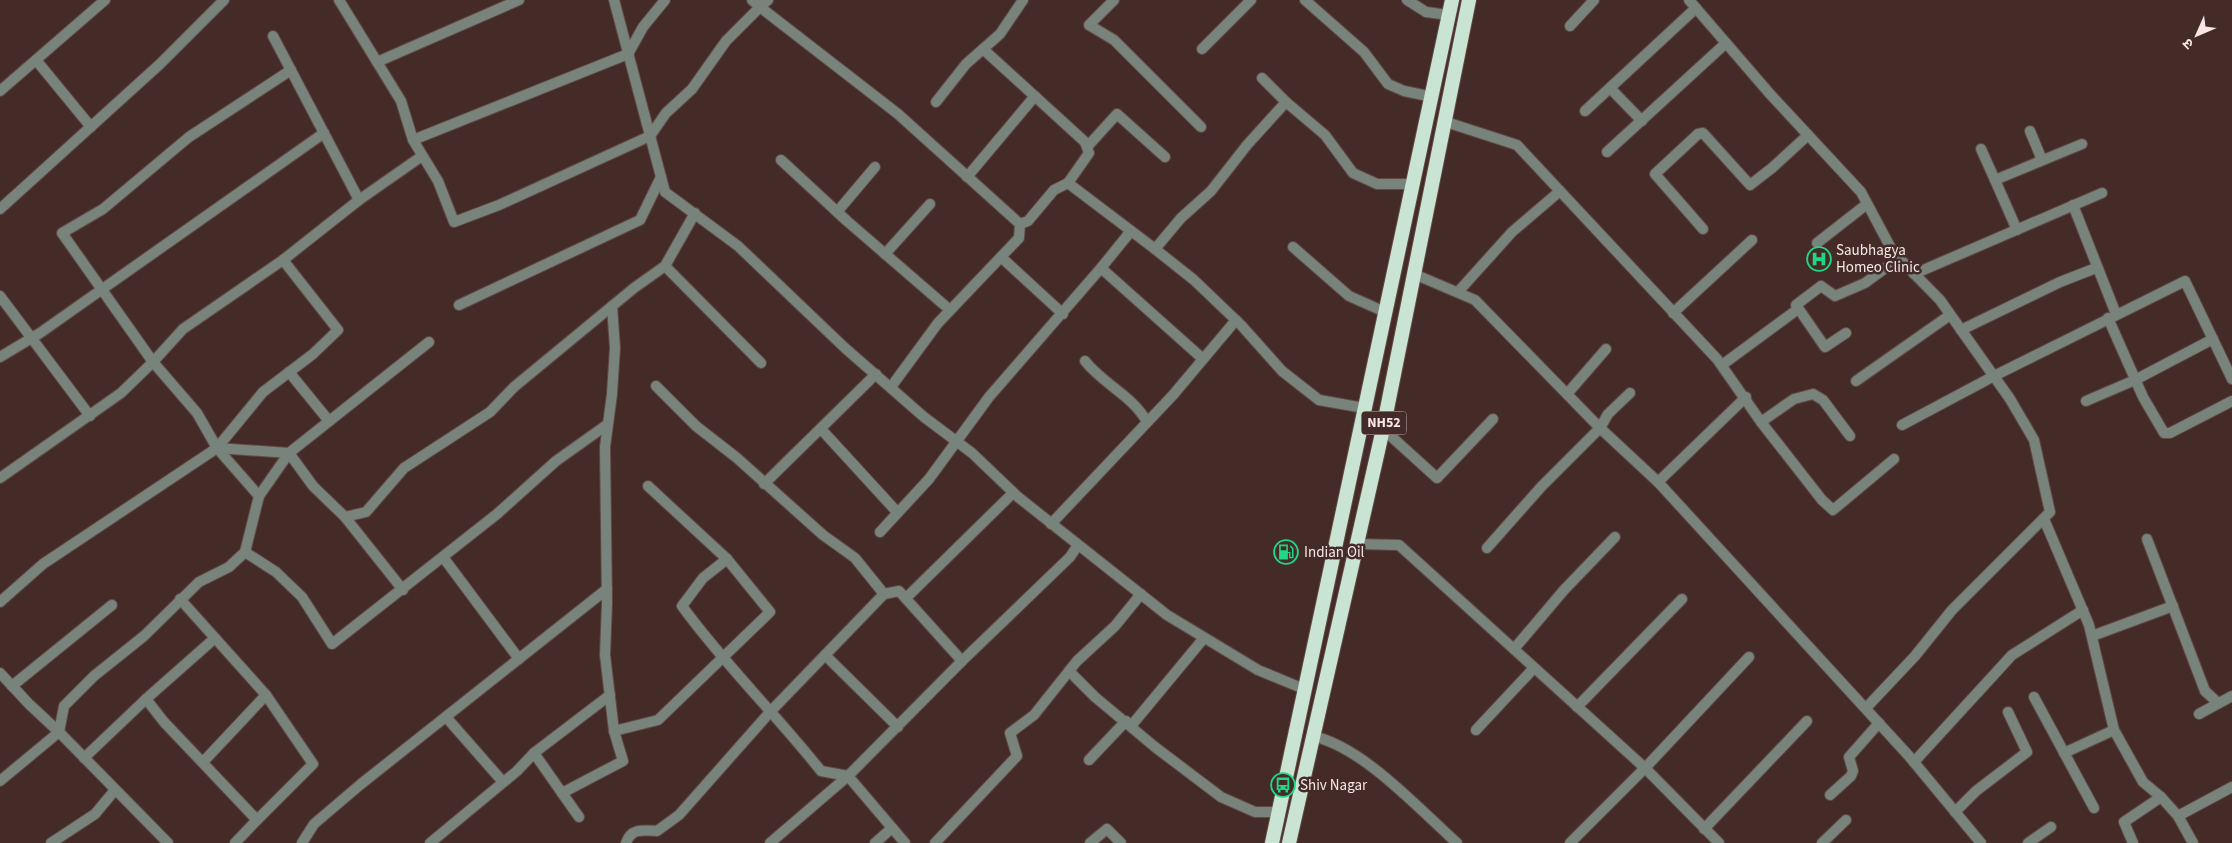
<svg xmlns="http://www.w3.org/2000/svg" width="2232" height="843" viewBox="0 0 2232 843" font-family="'Source Sans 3','Noto Sans Devanagari',sans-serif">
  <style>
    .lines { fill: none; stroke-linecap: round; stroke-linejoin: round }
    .minor-casing { stroke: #614945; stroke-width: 12 }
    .tertiary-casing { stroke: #614945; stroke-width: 12 }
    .trunk-casing { stroke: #614945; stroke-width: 16 }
    .minor { stroke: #78837c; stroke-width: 10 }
    .tertiary { stroke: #78837c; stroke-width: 10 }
    .trunk { stroke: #cae4d4; stroke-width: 14 }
    .labels { text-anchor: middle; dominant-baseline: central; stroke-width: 5; stroke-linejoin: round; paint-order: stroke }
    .shield { fill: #442b27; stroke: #c2afac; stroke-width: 1 }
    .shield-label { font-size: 14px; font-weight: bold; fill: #f8e7e5 }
    .poi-label { font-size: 15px; fill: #f8e7e5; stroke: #442b27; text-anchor: start }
  </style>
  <rect width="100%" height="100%" fill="#442b27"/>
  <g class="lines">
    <g class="minor-casing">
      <g id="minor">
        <path d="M339,0L401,101L413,140L438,181L454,222L499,205L650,136L666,113L692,89L726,41L760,7L752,0"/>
        <path d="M768,0L760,7L898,114L1020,224L1019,238L938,323L891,387"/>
        <path d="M1114,0L1089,25L1114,40L1201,127"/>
        <path d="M1305,0L1364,52L1388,84L1404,91L1433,97"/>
        <path d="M1407,0L1426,12L1449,15"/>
        <path d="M1689,0L1770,94L1861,192L1893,252L1940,300L2010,399L2034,440L2050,512L1952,610L1915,656L1866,708"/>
        <path d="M1570,26L1594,0"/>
        <path d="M273,36L359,200"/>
        <path d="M983,49L1085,142L1089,153L1068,183L1155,249"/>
        <path d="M1202,49L1251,0"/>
        <path d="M36,60L91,127"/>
        <path d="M377,62L519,0"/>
        <path d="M291,70L189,137L103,209L62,233L153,362L183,329L283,260L359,200L422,156"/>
        <path d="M1262,78L1286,102"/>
        <path d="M1610,88L1642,121"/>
        <path d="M0,91L105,0"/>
        <path d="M936,102L966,64L1000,34L1023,0"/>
        <path d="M1585,111L1696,8"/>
        <path d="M1446,122L1517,145L1717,359L1761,422L1794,399L1813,394L1823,400L1850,436"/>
        <path d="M2030,131L2042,160"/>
        <path d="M413,140L628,54L643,27L665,0"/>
        <path d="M1087,147L1117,114L1165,157"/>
        <path d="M1981,149L1995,180"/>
        <path d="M1607,152L1726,43"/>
        <path d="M781,160L847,221L950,310"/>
        <path d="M967,177L1035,96"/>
        <path d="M2073,205L2116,314"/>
        <path d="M0,209L160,64L224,0"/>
        <path d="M837,212L875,167"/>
        <path d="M1020,224L1028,221L1054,190L1068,183"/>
        <path d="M1703,229L1655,174L1698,134L1703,133L1750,185L1772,168L1808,135"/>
        <path d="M2017,230L1995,180L2082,144"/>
        <path d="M1817,243L1867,204"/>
        <path d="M1293,247L1349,296L1385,312"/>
        <path d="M885,254L930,204"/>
        <path d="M1001,257L1063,314"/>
        <path d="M665,266L761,363"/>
        <path d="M1101,268L1131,231"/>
        <path d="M1414,274L1475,300L1600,428L1658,482L1908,755L1981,843"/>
        <path d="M1914,274L2102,193"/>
        <path d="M1458,292L1512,232L1560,191"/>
        <path d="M0,296L90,416"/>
        <path d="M459,305L640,220L661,177"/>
        <path d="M1673,313L1752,240"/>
        <path d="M2108,318L2143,397L2164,433H2170L2232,401"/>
        <path d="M1961,330L2060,282L2096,268"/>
        <path d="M1846,333L1825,347L1796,305L1821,286L1835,296L1865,283L1899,258"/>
        <path d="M0,357L40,333L324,133"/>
        <path d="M1085,361C1103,384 1133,396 1147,422"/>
        <path d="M1722,365L1798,309"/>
        <path d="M289,372L329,421"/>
        <path d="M1856,381L1950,315"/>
        <path d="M656,386L696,426L737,458L823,535L855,558L884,594"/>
        <path d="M1567,394L1606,349"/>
        <path d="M2086,401L2135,380L2213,339"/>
        <path d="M1364,408L1319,400L1282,371L1241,325L1194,280L1155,249L1181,218L1211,191L1247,145L1286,102L1325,135L1353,173L1377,184H1414"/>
        <path d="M1761,422L1822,500L1833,510L1894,459"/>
        <path d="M1902,425L1994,376L2185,281L2232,379"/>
        <path d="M821,429L897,512"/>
        <path d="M1383,429L1437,478L1493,419"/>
        <path d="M217,448L263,392L313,354L338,330L283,260"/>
        <path d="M217,448L289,453"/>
        <path d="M289,453L313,486L345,517L366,512L404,468L490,412L514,387L634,288L665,266L695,213"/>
        <path d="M0,478L121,393L153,362L197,413L217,448L43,564L0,602"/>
        <path d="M1658,482L1746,397"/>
        <path d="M764,484L876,374"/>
        <path d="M648,486L727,559L703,578L682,606C724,664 776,714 821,771L848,776L962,661"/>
        <path d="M259,496L289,453L429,342"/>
        <path d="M345,517L403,590"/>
        <path d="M2044,519L2089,625L2114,730L2143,782L2161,797L2178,816L2193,843"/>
        <path d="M1051,524L1173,395L1236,320"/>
        <path d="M880,532L929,479L989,397L1101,268L1203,359"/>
        <path d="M2147,539L2205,691L2218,703"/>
        <path d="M1357,544L1399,545L1645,768L1719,843"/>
        <path d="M1487,548L1541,487L1600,428L1608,414L1630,393"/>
        <path d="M245,552L276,572L302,597L332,644L497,514L556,461L608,424"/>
        <path d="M443,557L519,659"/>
        <path d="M906,598L1013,493"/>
        <path d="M180,599L215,638L146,699L164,722L257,820L235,843"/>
        <path d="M2092,636L2173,606"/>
        <path d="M215,638L266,695L313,764L257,820"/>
        <path d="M1514,649L1564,590L1615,537"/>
        <path d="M825,655L898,727"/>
        <path d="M1069,671L1095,697L1155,747L1221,797L1255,812H1278"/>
        <path d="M0,673L29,704L59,732"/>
        <path d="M12,686L112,605"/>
        <path d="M2034,697L2094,808"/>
        <path d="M1577,707L1682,599"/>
        <path d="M2199,714L2232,696"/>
        <path d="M446,717L503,782"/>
        <path d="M1131,726L1204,638"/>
        <path d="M1476,730L1534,668"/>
        <path d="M614,731L658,720L770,612L727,559"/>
        <path d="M59,732L64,706L94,676L144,636L199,582L229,567L245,552L259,496L217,448"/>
        <path d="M1312,736C1362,746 1419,809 1457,843"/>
        <path d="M534,753L610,695"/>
        <path d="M2064,753L2114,730"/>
        <path d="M84,758L146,699"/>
        <path d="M1089,760L1126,721"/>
        <path d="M203,762L266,695"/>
        <path d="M1914,762L2012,655L2083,610"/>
        <path d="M0,781L59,732L168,843"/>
        <path d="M562,793L579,817"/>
        <path d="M1830,795L1851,776L1853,771L1849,757L1879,723"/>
        <path d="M1955,812L1976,791L2027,752L2008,712"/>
        <path d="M2178,816L2232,787"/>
        <path d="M1704,829L1807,721"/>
        <path d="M51,843L95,814L115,790"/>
        <path d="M302,843L314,824L361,784L607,589"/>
        <path d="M430,843L517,771L534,753L562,793L623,761L614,731L605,655L607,603L605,447L612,394L615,348L612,306"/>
        <path d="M626,843C631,828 643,830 657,831L679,815L771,711L884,594L899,591L962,661L1070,557L1078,545"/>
        <path d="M770,843L848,776L905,843"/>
        <path d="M875,843L892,828"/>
        <path d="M935,843L1017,756L1010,733L1034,715L1077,661L1115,626L1141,594"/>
        <path d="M1090,843L1107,829L1121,843"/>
        <path d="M1570,843L1645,768L1749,657"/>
        <path d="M1822,843L1846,820"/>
        <path d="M2028,843L2051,827"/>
        <path d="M2133,843L2124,822L2161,797"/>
      </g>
    </g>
    <g class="tertiary-casing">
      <path id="tertiary" d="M614,0L665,192L738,246L845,348L924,417L972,453L1018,497L1167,615L1258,670L1304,689"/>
    </g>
    <g class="trunk-casing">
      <g id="trunk">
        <path d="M1272,843L1452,0"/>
        <path d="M1289,843L1383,429L1469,0"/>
      </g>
    </g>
    <use href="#minor" class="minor"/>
    <use href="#tertiary" class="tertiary"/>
    <use href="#trunk" class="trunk"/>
  </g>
  <defs>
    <g id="hospital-ring" transform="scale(1.25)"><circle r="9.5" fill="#442b27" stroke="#1fd887" stroke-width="1.5"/><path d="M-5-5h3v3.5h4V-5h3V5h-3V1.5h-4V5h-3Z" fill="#1fd887"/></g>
    <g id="fuel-ring" transform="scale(1.25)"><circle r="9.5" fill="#442b27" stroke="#1fd887" stroke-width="1.5"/><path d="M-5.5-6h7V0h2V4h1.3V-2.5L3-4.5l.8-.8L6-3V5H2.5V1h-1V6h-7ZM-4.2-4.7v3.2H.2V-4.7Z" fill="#1fd887"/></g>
    <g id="bus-ring" transform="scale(1.25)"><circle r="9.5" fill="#442b27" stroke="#1fd887" stroke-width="1.5"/><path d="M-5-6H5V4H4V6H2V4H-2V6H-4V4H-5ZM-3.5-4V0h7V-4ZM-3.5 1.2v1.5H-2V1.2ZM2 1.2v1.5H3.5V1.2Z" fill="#1fd887"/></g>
  </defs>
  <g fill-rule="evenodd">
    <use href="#hospital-ring" x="1819" y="259"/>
    <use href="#fuel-ring" x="1286" y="552"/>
    <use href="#bus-ring" x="1283" y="785"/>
  </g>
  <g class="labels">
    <rect class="shield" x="1361.5" y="411.5" width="45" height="23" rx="4"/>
    <g class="shield-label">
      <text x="1384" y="423">NH52</text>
    </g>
    <g class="poi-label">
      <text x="1836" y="250">Saubhagya<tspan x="1836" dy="17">Homeo Clinic</tspan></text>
      <text x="1304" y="552">Indian Oil</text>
      <text x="1300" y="785">Shiv Nagar</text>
    </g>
  </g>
  <g transform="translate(2197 35) rotate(225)" stroke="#442b27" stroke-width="4" paint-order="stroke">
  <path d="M0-4L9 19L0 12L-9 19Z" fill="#f8e7e5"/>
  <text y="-8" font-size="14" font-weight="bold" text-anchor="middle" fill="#f8e7e5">उ</text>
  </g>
</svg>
